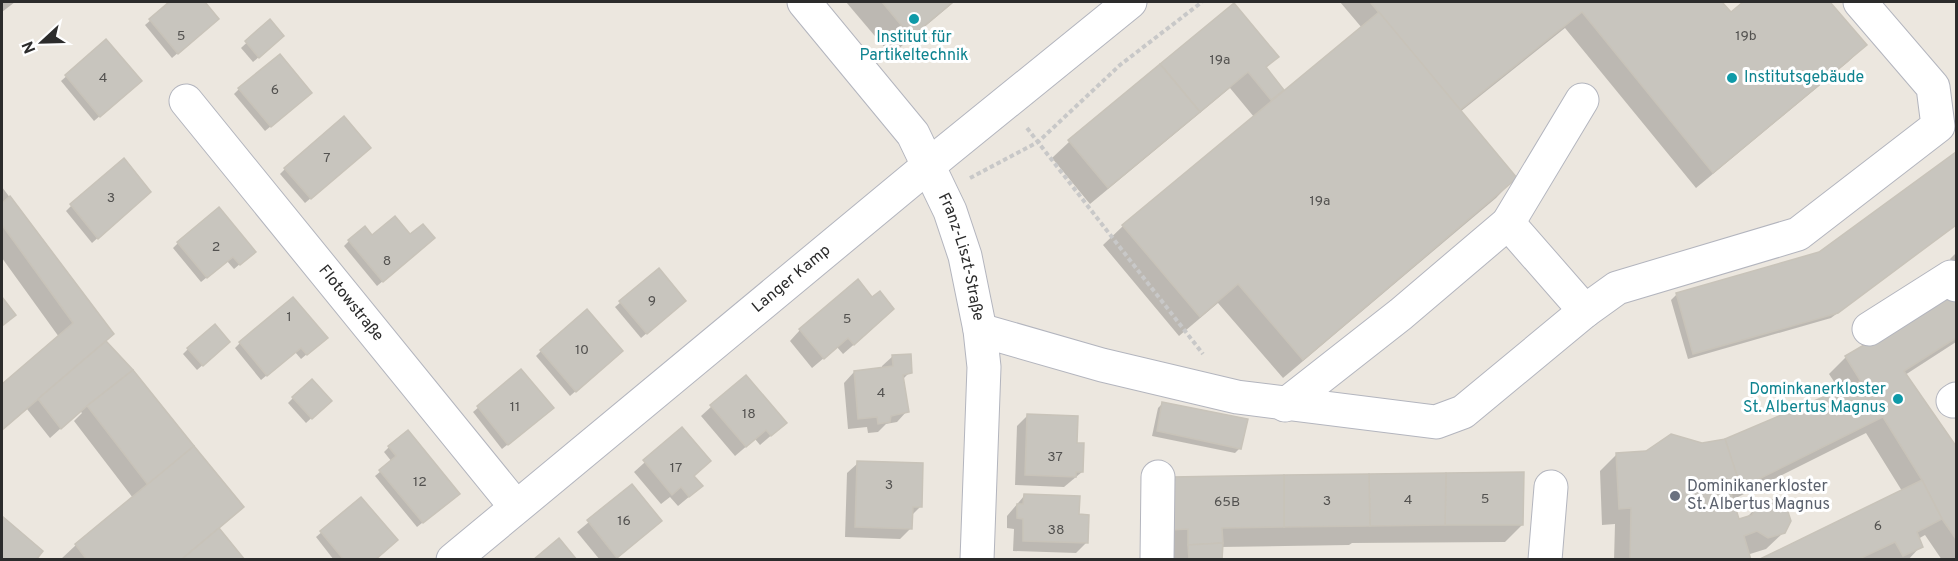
<svg xmlns="http://www.w3.org/2000/svg" width="1958" height="561" viewBox="0 0 1958 561" font-family="Overpass,sans-serif">
  <style>
    .shadow { fill: #0003 }
    .building { fill: #c8c5be; stroke: #c8c3b9; stroke-width: 1.5 }
    .lines { fill: none; stroke-linecap: round; stroke-linejoin: round }
    .minor-casing { stroke: #b3b5be; stroke-width: 35 }
    .path { stroke: #c8c8c8; stroke-width: 4; stroke-dasharray: 4.5 3; stroke-linecap: butt }
    .minor { stroke: #fff; stroke-width: 33 }
    .culture-dot { fill: #0f9aa8; stroke: #fff; stroke-width: 2 }
    .worship-dot { fill: #6b7280; stroke: #fff; stroke-width: 2 }
    .labels { text-anchor: middle; dominant-baseline: central; stroke-width: 6; stroke-linejoin: round; paint-order: stroke }
    .number-label { font-size: 14px; fill: #535250 }
    .culture-label { font-size: 16px; fill: #0d838f; stroke: #fff }
    .street-label { font-size: 16px; fill: #2c2c2c; stroke: #fff }
    .worship-label { font-size: 16px; fill: #5b616d; stroke: #fff; text-anchor: start }
  </style>
  <rect width="100%" height="100%" fill="#ece7df"/>
  <g class="shadow">
    <path d="M2,2H15L2,12Z"/>
    <path d="M172,2H203L217,19L172,58L145,25Z"/>
    <path d="M846,2H954L891,55Z"/>
    <path d="M1340,2H1720L1731,14L1745,2H1828L1865,45L1848,62L1696,188L1565,28L1460,112L1515,178L1496,198L1283,378L1218,303L1179,336L1103,245L1123,226L1254,117L1230,88L1090,204L1052,158L1069,142L1234,5L1277,56L1265,69L1282,89L1271,100L1273,102L1362,28Z"/>
    <path d="M270,21L277,41L253,62L241,48Z"/>
    <path d="M106,41L134,86L94,121L61,81Z"/>
    <path d="M239,89L305,98L265,131L234,94Z"/>
    <path d="M364,153L305,203L280,174L285,169Z"/>
    <path d="M1956,153V224L1831,318L1688,359L1671,300L1677,294L1819,253Z"/>
    <path d="M2,187L112,334L104,342L130,370L242,507L218,529L243,560L61,559L76,545L133,498L74,421L82,413L80,411L50,438L27,409L2,430V386L59,337L2,258Z"/>
    <path d="M144,197L92,243L66,211L71,206Z"/>
    <path d="M410,236L428,243L377,286L344,246L349,241L372,237Z"/>
    <path d="M178,243L248,257L234,269L227,261L201,282L173,248Z"/>
    <path d="M1956,253V267L1950,259Z"/>
    <path d="M659,270L679,306L641,338L615,307Z"/>
    <path d="M1956,293V342L1905,375L1956,448V560H1942L1925,535L1918,539L1921,546L1908,560H1879L1878,558L1874,560H1762L1902,491L1866,433L1732,500L1738,521L1745,519L1759,505L1784,532L1766,549L1750,554L1747,552L1749,560H1614L1615,524L1602,525L1600,471L1617,454L1726,441L1841,392L1829,374L1846,357Z"/>
    <path d="M882,320L843,354L837,347L812,368L790,341L800,330Z"/>
    <path d="M240,343H320L301,359L295,352L261,380L235,348Z"/>
    <path d="M223,347L197,370L183,354L188,349Z"/>
    <path d="M541,351L616,356L570,396L536,356Z"/>
    <path d="M893,356L910,372L902,380L907,411L897,422L886,424L878,432L868,433L867,427L848,429L844,383L854,372L882,369V366Z"/>
    <path d="M521,371L547,413L502,449L473,412Z"/>
    <path d="M293,398L330,401L306,423L288,403Z"/>
    <path d="M1163,403L1240,448L1235,453L1152,436L1158,408Z"/>
    <path d="M712,406L774,433L760,445L755,439L735,456L701,416Z"/>
    <path d="M1028,415L1075,444L1082,472L1064,487L1015,485L1017,426Z"/>
    <path d="M682,429L693,476L690,496L678,506L670,497L661,504L634,472Z"/>
    <path d="M389,447L452,499L417,527L375,476L392,462L384,452Z"/>
    <path d="M858,463L920,507L911,516V528L900,539L845,537L847,473Z"/>
    <path d="M632,486L660,521L615,560H600L577,532Z"/>
    <path d="M1024,496L1078,516L1086,543L1076,553L1013,551L1014,529L1007,528V516Z"/>
    <path d="M1152,498L1522,525L1505,542L1352,543L1349,545L1221,547V560H1169Z"/>
    <path d="M360,499L373,560H334L316,537Z"/>
    <path d="M2,518L41,551L34,560H2Z"/>
  </g>
  <g class="building">
    <path d="M169,2H205L219,19L178,54L149,19Z"/>
    <path d="M882,2H953L911,37Z"/>
    <path d="M1370,2H1722L1731,12L1743,2H1830L1867,45L1713,173L1582,12L1460,110Z"/>
    <path d="M1234,3L1279,57L1266,67L1284,90L1271,100L1248,72L1200,112L1160,64Z"/>
    <path d="M1379,12L1517,178L1303,360L1238,284L1200,317L1122,225Z"/>
    <path d="M270,19L284,36L259,58L245,41Z"/>
    <path d="M106,39L142,81L100,117L65,75Z"/>
    <path d="M280,54L312,93L271,127L238,88Z"/>
    <path d="M1160,64L1200,112L1108,188L1068,140Z"/>
    <path d="M344,116L371,148L311,199L284,168Z"/>
    <path d="M1956,152V225L1838,313L1693,354L1676,293L1819,252Z"/>
    <path d="M124,158L151,192L98,239L70,204Z"/>
    <path d="M10,196L114,334L2,430V384L73,323L2,225V203Z"/>
    <path d="M219,207L256,252L240,265L233,257L207,278L177,242Z"/>
    <path d="M395,216L410,234L423,224L435,238L383,282L348,240L365,226L372,235Z"/>
    <path d="M659,268L686,301L647,334L619,301Z"/>
    <path d="M858,279L872,297L880,291L894,309L854,345L848,338L824,359L799,329Z"/>
    <path d="M1956,291V338L1904,371L1956,446V539L1942,519L1922,480L1845,356Z"/>
    <path d="M2,297L16,315L2,326Z"/>
    <path d="M293,297L328,338L307,355L301,348L267,376L239,342Z"/>
    <path d="M587,309L623,351L576,392L540,350Z"/>
    <path d="M215,324L230,342L203,366L187,348Z"/>
    <path d="M106,341L133,370L87,406L61,429L38,399Z"/>
    <path d="M911,354L912,373L903,375L909,412L891,416L890,422L878,424L877,417L858,419L854,371L893,366L892,355Z"/>
    <path d="M521,369L554,408L508,445L477,406Z"/>
    <path d="M133,370L194,446L148,485L87,406Z"/>
    <path d="M746,375L787,423L771,436L766,430L746,447L710,405Z"/>
    <path d="M312,379L332,401L312,419L292,397Z"/>
    <path d="M1861,381L1883,417L1741,488L1725,439Z"/>
    <path d="M1162,402L1248,419L1241,449L1157,431Z"/>
    <path d="M1027,414L1078,416L1077,443H1084L1083,472H1076V477L1025,475Z"/>
    <path d="M682,427L711,461L694,476L703,486L689,497L681,487L672,495L643,460Z"/>
    <path d="M408,430L460,494L423,523L379,470L396,456L388,446Z"/>
    <path d="M1671,434L1702,443L1725,439L1741,488L1731,493L1739,519L1752,515L1758,504L1775,499L1786,506L1791,521L1785,533L1768,538L1757,531L1744,536L1751,560H1630L1631,508L1619,509L1616,453L1646,451Z"/>
    <path d="M194,446L244,507L181,560H87L75,544Z"/>
    <path d="M857,461L923,463L922,507H913L912,529L855,527Z"/>
    <path d="M1524,472L1523,525H1445L1446,473Z"/>
    <path d="M1446,473L1445,525L1370,526L1369,474Z"/>
    <path d="M1369,474L1370,526L1284,527V475Z"/>
    <path d="M1284,475V527L1222,528L1223,543L1188,545V529L1171,530V477Z"/>
    <path d="M1922,480L1942,519L1917,532L1923,547L1903,556L1895,542L1857,560H1758Z"/>
    <path d="M632,484L662,521L617,558L587,520Z"/>
    <path d="M1024,494L1080,496L1079,514L1089,515L1088,543L1023,541V519L1017,518V504H1023Z"/>
    <path d="M361,497L398,540L375,560H344L320,531Z"/>
    <path d="M2,516L43,551L36,560H2Z"/>
    <path d="M219,528L245,560H181Z"/>
    <path d="M559,538L577,560H533Z"/>
    <path d="M1223,543L1222,560H1189L1188,545Z"/>
  </g>
  <g class="lines">
    <g class="minor-casing">
      <g id="minor">
        <path id="s1" d="M804,2L913,134L950,211L965,256L980,330L984,367L977,560"/>
        <path id="s2" d="M186,101L516,507"/>
        <path d="M1508,223L1585,311"/>
        <path d="M1869,329L1951,277L1956,285"/>
        <path d="M980,330L1102,365L1237,397L1436,422L1463,412L1585,311L1617,288L1798,234L1938,126L1933,87L1860,2"/>
        <path d="M1953,401L1956,399"/>
        <path d="M1285,405L1401,314L1508,223L1582,100"/>
        <path id="s3" d="M453,560L945,152L1130,2"/>
        <path d="M1157,560L1158,477"/>
        <path d="M1545,560L1551,487"/>
      </g>
    </g>
    <g class="path">
      <path d="M1027,128L1203,354"/>
      <path d="M970,178L1038,142L1120,65L1202,2"/>
    </g>
    <use href="#minor" class="minor"/>
  </g>
  <g class="culture-dot">
    <circle cx="914" cy="19" r="6"/>
    <circle cx="1732" cy="78" r="6"/>
    <circle cx="1898" cy="399" r="6"/>
  </g>
  <circle class="worship-dot" cx="1675" cy="496" r="6"/>
  <g class="labels">
    <g class="number-label">
      <text x="181" y="36">5</text>
      <text x="1746" y="36">19b</text>
      <text x="1220" y="60">19a</text>
      <text x="103" y="78">4</text>
      <text x="275" y="90">6</text>
      <text x="327" y="158">7</text>
      <text x="111" y="198">3</text>
      <text x="1320" y="201">19a</text>
      <text x="216" y="247">2</text>
      <text x="387" y="261">8</text>
      <text x="652" y="301">9</text>
      <text x="289" y="317">1</text>
      <text x="847" y="319">5</text>
      <text x="582" y="350">10</text>
      <text x="881" y="393">4</text>
      <text x="515" y="407">11</text>
      <text x="749" y="414">18</text>
      <text x="1055" y="457">37</text>
      <text x="676" y="468">17</text>
      <text x="420" y="482">12</text>
      <text x="889" y="485">3</text>
      <text x="1485" y="499">5</text>
      <text x="1408" y="500">4</text>
      <text x="1327" y="501">3</text>
      <text x="1227" y="502">65B</text>
      <text x="624" y="521">16</text>
      <text x="1878" y="526">6</text>
      <text x="1056" y="530">38</text>
    </g>
    <g class="culture-label">
      <text x="914" y="38">Institut für<tspan x="914" dy="18">Partikeltechnik</tspan></text>
      <text x="1744" y="78" text-anchor="start">Institutsgebäude</text>
      <text x="1886" y="390" text-anchor="end">Dominkanerkloster<tspan x="1886" dy="18">St. Albertus Magnus</tspan></text>
    </g>
    <g class="street-label">
      <text stroke="none"><textPath href="#s1" startOffset="304">Franz-Liszt-Straße</textPath></text>
      <text stroke="none"><textPath href="#s3" startOffset="440">Langer Kamp</textPath></text>
      <text stroke="none"><textPath href="#s2" startOffset="261">Flotowstraße</textPath></text>
    </g>
    <g class="worship-label">
      <text x="1687" y="487">Dominikanerkloster<tspan x="1687" dy="18">St. Albertus Magnus</tspan></text>
    </g>
  </g>
  <rect width="1958" height="561" fill="none" stroke="#2c2c2c" stroke-width="6"/>
  <g transform="translate(42 42) rotate(248)" stroke="#ffffff" stroke-width="4.5" paint-order="stroke">
  <path d="M0-4.5L10 22L0 15L-10 22Z" fill="#2c2c2c"/>
  <text y="-9" font-size="16" font-weight="bold" text-anchor="middle" fill="#2c2c2c">N</text>
  </g>
</svg>
